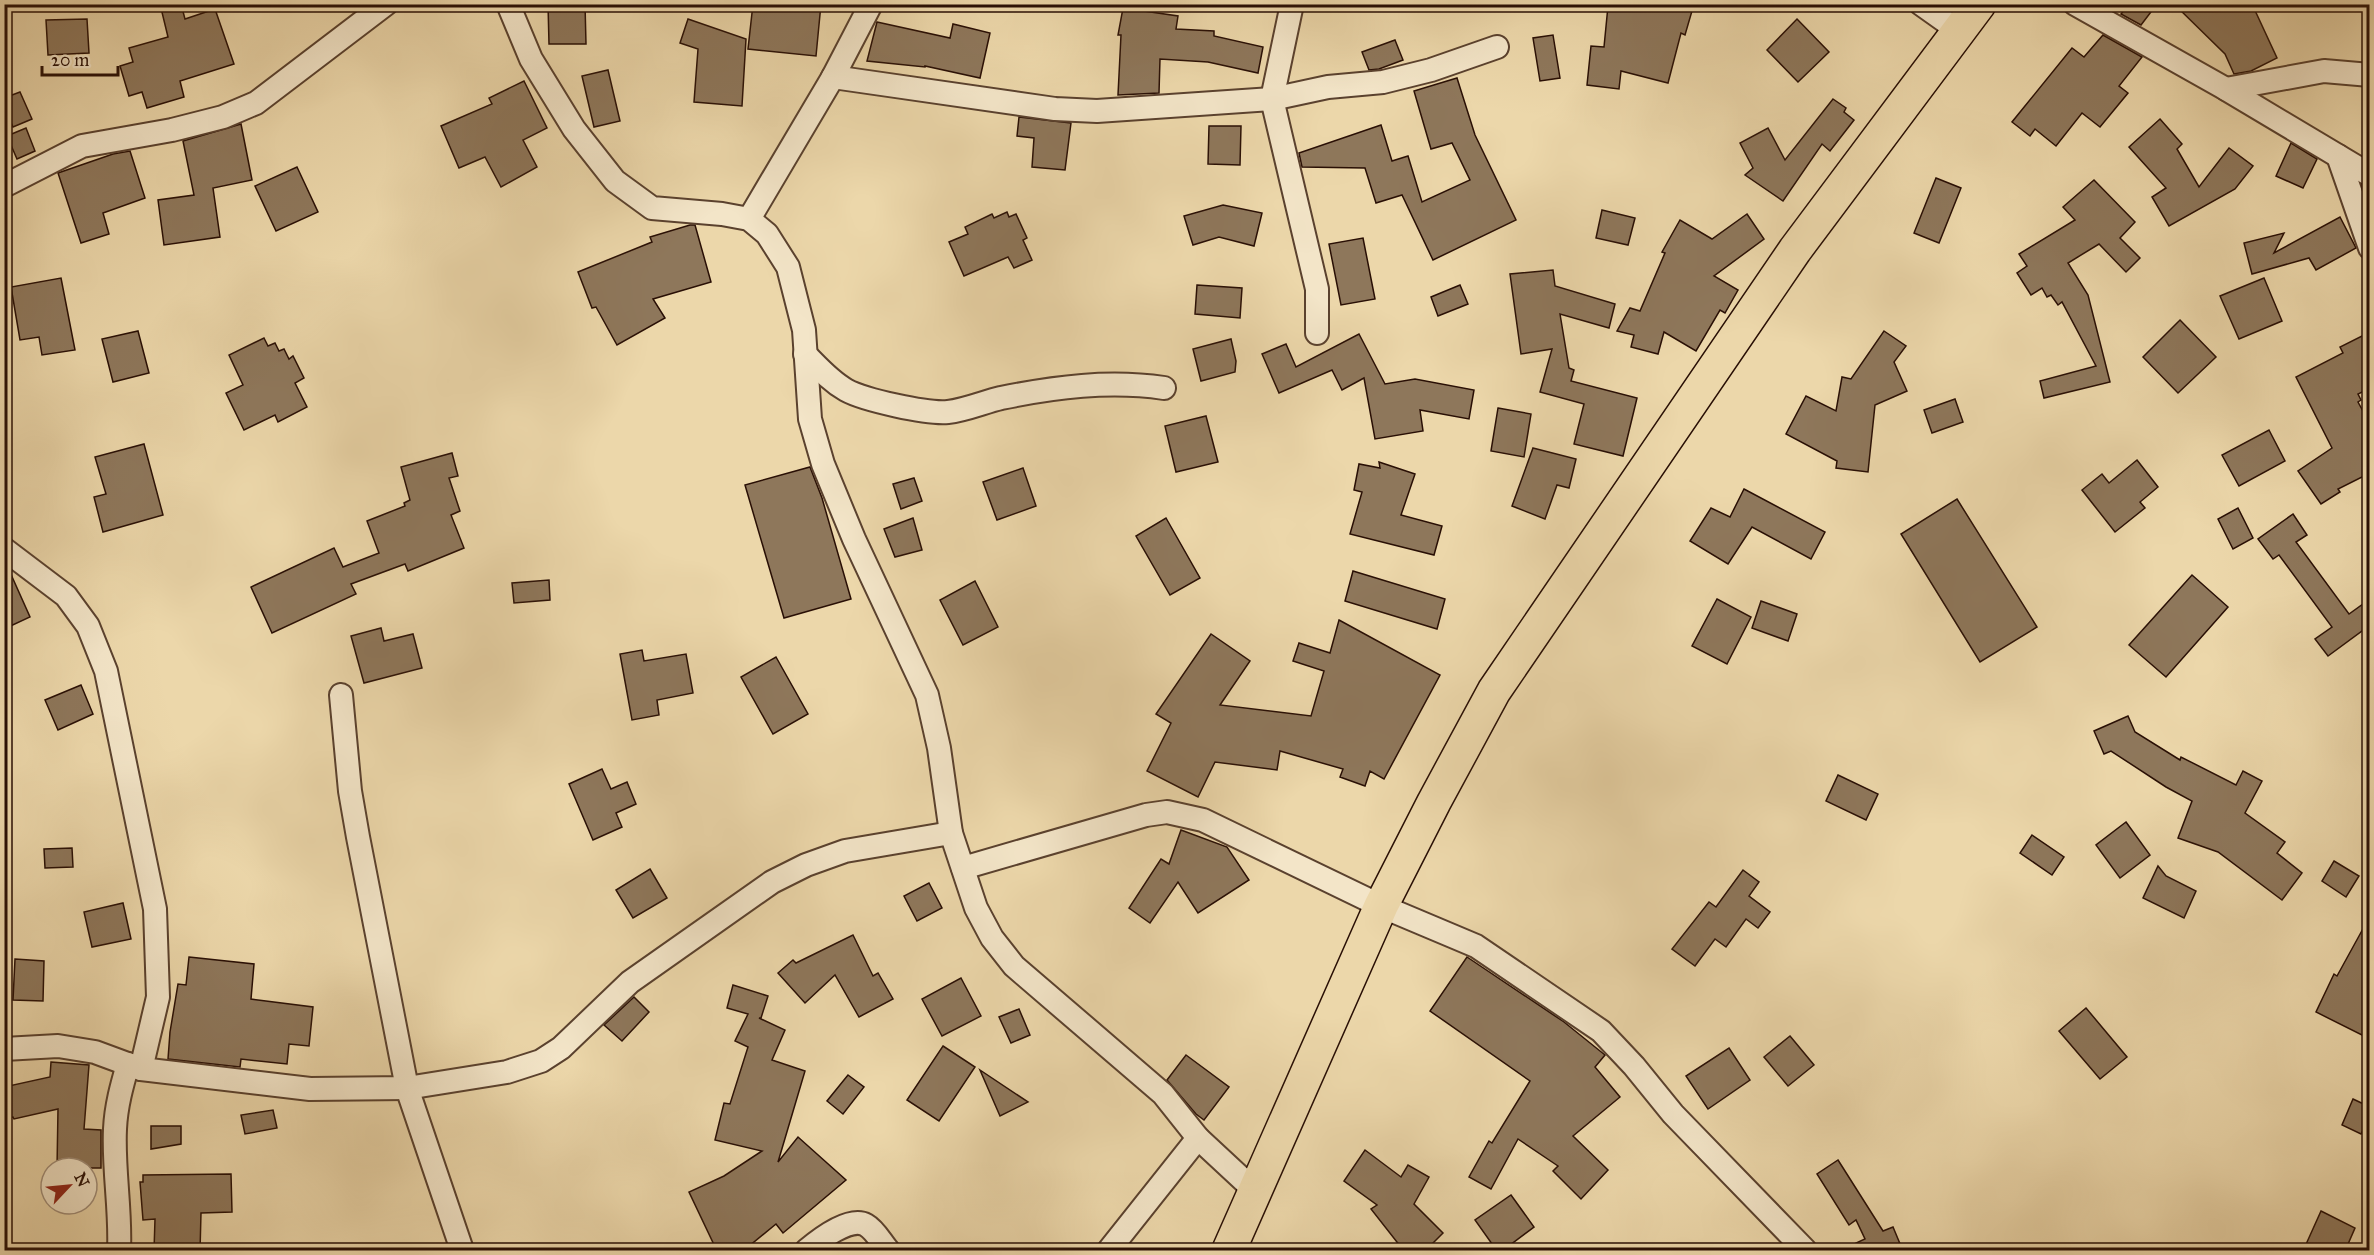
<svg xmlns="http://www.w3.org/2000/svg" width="2374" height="1255" viewBox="0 0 2374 1255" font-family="'IM FELL Great Primer',serif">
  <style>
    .building { fill: #8e775b; stroke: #290f05; stroke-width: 1.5 }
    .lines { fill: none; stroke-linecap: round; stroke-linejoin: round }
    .street-casing { stroke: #5a412e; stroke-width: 26 }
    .primary-casing { stroke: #290f05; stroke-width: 36 }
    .street { stroke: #f3e5c8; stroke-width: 22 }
    .primary { stroke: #ecd7aa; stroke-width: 33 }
  </style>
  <rect width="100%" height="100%" fill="#ecd7aa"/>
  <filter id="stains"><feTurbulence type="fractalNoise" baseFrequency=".00333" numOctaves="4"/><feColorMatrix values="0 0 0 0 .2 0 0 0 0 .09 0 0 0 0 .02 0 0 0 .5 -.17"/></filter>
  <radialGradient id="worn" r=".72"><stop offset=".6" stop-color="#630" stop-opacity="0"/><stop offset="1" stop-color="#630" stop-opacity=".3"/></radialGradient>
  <g class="building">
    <path d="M160,4H181L185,19L215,9L234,64L180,81L184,97L147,108L142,92L129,96L120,66L133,62L129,48L168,37Z"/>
    <path d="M548,4H585L586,44H549Z"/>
    <path d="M753,4H821L816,56L748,49Z"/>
    <path d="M1648,4H1694L1685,35L1681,33L1668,83L1621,71L1619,89L1587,85L1591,46L1604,47L1608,6L1646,10Z"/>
    <path d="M2129,4H2157L2141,25L2121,14Z"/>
    <path d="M2174,4H2252L2277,58L2251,71L2234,74L2225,54Z"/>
    <path d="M1123,8L1178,16L1176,29L1214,31V36L1263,47L1258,73L1208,62L1160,59L1159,93L1118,95L1121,35H1118Z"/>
    <path d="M87,19L89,53L48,55L46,20Z"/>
    <path d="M688,19L746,39L742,106L694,102L698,49L680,43Z"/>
    <path d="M1797,19L1829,52L1798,82L1767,50Z"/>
    <path d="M877,22L950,38L953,24L990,33L980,78L925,66V67L867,61Z"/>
    <path d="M1553,35L1560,78L1540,81L1533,38Z"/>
    <path d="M2103,35L2142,57L2119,86L2128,93L2100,127L2082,113L2056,146L2035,129L2030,136L2012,122L2072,48L2084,57Z"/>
    <path d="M1395,40L1403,60L1379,69L1369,70L1362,52Z"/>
    <path d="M608,70L620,121L594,127L582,76Z"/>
    <path d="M1457,78L1475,135L1516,220L1433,260L1402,195L1376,203L1365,168L1302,167L1299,153L1381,125L1392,161L1408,156L1422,202L1470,180L1452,143L1431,149L1414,91Z"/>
    <path d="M524,81L547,128L523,140L537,167L501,187L485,157L459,168L441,126L492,104L489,98Z"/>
    <path d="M20,92L32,119L13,127L4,106V98Z"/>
    <path d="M1833,99L1846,108L1844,112L1854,120L1830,151L1822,144L1783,201L1745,175L1753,168L1740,143L1768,128L1785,160Z"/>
    <path d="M1019,117L1071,123L1065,170L1032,167L1034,138L1017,136Z"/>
    <path d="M2160,119L2182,144L2177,149L2199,187L2229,148L2253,166L2235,189L2169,226L2152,197L2166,188L2129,147Z"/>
    <path d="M241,124L252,180L213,188L220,237L164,245L158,200L194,195L183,141Z"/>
    <path d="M1209,126H1241L1240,165L1208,164Z"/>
    <path d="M26,128L35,151L17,159L7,136Z"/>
    <path d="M2291,143L2317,159L2303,188L2276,176Z"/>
    <path d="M130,151L145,198L103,213L109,234L81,243L58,173L113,154Z"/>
    <path d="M297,167L318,212L276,231L255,186Z"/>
    <path d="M1936,178L1961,188L1939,243L1914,233Z"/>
    <path d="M2094,180L2135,222L2120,238L2140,258L2126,272L2099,244L2068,263L2088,295L2110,382L2044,398L2040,381L2096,366L2062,302L2058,305L2051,295L2047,297L2042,288L2031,295L2017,273L2027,266L2019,254L2075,220L2063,207Z"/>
    <path d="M1223,205L1262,213L1254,246L1219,237L1193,245L1184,216Z"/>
    <path d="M1602,210L1635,218L1628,245L1596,238Z"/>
    <path d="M1007,212L1009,217L1016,214L1027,238L1023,240L1032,260L1014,268L1008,257L964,276L949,242L968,234L965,227L992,214L994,218Z"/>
    <path d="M1747,214L1764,239L1714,276L1738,290L1725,313L1720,310L1696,351L1664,332L1658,354L1631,347L1634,335L1617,331L1630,308L1640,311L1665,253L1662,252L1680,220L1712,239Z"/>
    <path d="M2340,217L2356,248L2316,270L2309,258L2252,274L2244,243L2284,233L2274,253Z"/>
    <path d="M690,225H695L711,282L653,299L665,318L617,345L596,307L592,308L578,272L652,242L650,237Z"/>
    <path d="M1363,238L1375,299L1341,305L1329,244Z"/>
    <path d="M1553,270L1555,286L1615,304L1609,328L1560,314L1569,368L1574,370L1571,381L1637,398L1623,456L1574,444L1584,404L1540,392L1552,349L1521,354L1510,274Z"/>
    <path d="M61,278L75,350L42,355L39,337L20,340L11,287Z"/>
    <path d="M2264,278L2282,321L2239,339L2220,296Z"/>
    <path d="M1197,285L1242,288L1240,318L1195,314Z"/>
    <path d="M1460,285L1468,304L1438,316L1431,297Z"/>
    <path d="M2180,320L2216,357L2178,393L2143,357Z"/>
    <path d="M138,331L149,373L113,382L102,339Z"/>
    <path d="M1884,331L1906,346L1894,362L1907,391L1875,405L1868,472L1836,468L1837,461L1786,434L1806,396L1836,411L1842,377L1851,379Z"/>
    <path d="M2370,332V388L2358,394L2361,400L2358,402L2370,424V473L2338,489L2340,492L2321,504L2298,471L2332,448L2296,377L2343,353L2340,347Z"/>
    <path d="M1359,334L1385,384L1415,379L1474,390L1469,419L1420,410L1423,431L1375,439L1364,378L1342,390L1332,370L1279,393L1262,354L1286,344L1296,367Z"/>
    <path d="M264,338L268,346L275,343L279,351L284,349L289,359L293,356L304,378L295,383L307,407L278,422L275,415L244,430L226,393L243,385L229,355Z"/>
    <path d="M1231,339L1236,361L1235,372L1201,381L1193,349Z"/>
    <path d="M1955,399L1963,422L1932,433L1924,410Z"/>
    <path d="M1498,408L1531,414L1524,457L1491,451Z"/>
    <path d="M1206,416L1218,462L1176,472L1165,426Z"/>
    <path d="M2269,430L2285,461L2239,486L2222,455Z"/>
    <path d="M144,444L163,515L103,532L94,497L106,494L95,457Z"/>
    <path d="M1533,448L1576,459L1569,488L1557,485L1545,519L1512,506Z"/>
    <path d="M452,453L458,476L449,478L460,511L451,515L464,548L408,571L405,564L351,584L356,594L272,633L251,587L334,548L343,567L379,553L367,521L405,506L404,503L410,500L401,467Z"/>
    <path d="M2137,460L2158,487L2140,502L2145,508L2115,532L2082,490L2102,474L2109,483Z"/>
    <path d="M1379,462L1415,474L1401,515L1442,526L1434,555L1350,534L1362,492L1354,490L1359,464L1380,468Z"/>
    <path d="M810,467L822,498L851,599L784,618L745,485Z"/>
    <path d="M1023,468L1036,506L997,520L983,482Z"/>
    <path d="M914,478L922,501L901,509L893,484Z"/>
    <path d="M1744,489L1825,532L1811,559L1752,527L1728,564L1690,541L1711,508L1730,517Z"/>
    <path d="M1957,499L2037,627L1980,662L1901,534Z"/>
    <path d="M2238,508L2253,538L2233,549L2218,519Z"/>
    <path d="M2293,514L2307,535L2296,542L2349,614L2370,599V625L2328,656L2315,639L2332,627L2279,555L2273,559L2258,539Z"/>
    <path d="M913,518L922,550L895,557L884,529Z"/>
    <path d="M1166,518L1200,578L1170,595L1136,536Z"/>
    <path d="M4,566L9,570L30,617L4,629Z"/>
    <path d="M1353,571L1445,599L1437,629L1345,601Z"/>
    <path d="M2192,575L2228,607L2166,677L2129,645Z"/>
    <path d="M549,580L550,600L514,603L512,583Z"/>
    <path d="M975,581L998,627L963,645L940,600Z"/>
    <path d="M1717,599L1751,617L1727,664L1692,646Z"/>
    <path d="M1761,601L1797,614L1788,641L1752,628Z"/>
    <path d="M1339,620L1440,675L1384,779L1370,771L1365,786L1340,777L1343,769L1280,751L1277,770L1215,762L1198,797L1147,771L1171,723L1156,714L1211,634L1250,661L1220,705L1311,716L1324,671L1293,661L1299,643L1330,653Z"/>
    <path d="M381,628L384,641L413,634L422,668L364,683L351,636Z"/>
    <path d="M642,650L644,661L686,654L693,693L657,700L659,715L632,720L620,654Z"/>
    <path d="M776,657L808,714L773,734L741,677Z"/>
    <path d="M81,685L93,714L58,730L45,700Z"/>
    <path d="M2128,716L2135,732L2180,760L2181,757L2236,785L2243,771L2262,781L2245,813L2285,842L2277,853L2302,873L2282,900L2218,852L2178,838L2192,801L2166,787L2111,751L2104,754L2094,731Z"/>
    <path d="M602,769L611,789L627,782L636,804L616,813L622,827L593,840L569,784Z"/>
    <path d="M1838,775L1878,794L1866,820L1826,801Z"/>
    <path d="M2126,822L2150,855L2120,878L2096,845Z"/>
    <path d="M1181,830L1227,847L1249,880L1198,913L1178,882L1150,923L1129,908L1161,859L1169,864Z"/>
    <path d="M2032,835L2064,857L2052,875L2020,853Z"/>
    <path d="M72,848L73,867L45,868L44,849Z"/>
    <path d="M2334,861L2359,876L2346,897L2322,881Z"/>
    <path d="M2158,866L2166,876L2196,891L2184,918L2143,898Z"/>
    <path d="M650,869L667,898L633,918L616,890Z"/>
    <path d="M1743,870L1759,882L1749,896L1770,912L1758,928L1746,919L1726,947L1715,939L1695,966L1672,949L1709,902L1716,907Z"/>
    <path d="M929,883L942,908L917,921L904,896Z"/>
    <path d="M123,903L131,939L92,947L84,912Z"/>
    <path d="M2370,916V1039L2316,1012L2334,974L2337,976Z"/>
    <path d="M853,935L873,976L878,973L893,999L859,1017L835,975L805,1003L778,973L793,960L796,963Z"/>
    <path d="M189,957L254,964L251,999L313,1007L309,1046L289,1044L287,1064L241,1059L240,1067L168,1059L170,1032L178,984L186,985Z"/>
    <path d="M1467,957L1564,1022L1605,1055L1595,1067L1620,1097L1573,1136L1608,1170L1581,1199L1553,1171L1558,1166L1518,1139L1491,1189L1469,1177L1489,1141L1492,1143L1530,1081L1430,1011Z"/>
    <path d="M15,959L44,961L43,1001L13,1000Z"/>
    <path d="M961,978L981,1016L942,1036L922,999Z"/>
    <path d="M733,985L768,996L761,1018H759L785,1030L772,1060L805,1071L778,1162L798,1137L846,1180L783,1233L776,1224L743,1251H717L689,1192L724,1176L762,1151L715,1140L724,1103L730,1104L748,1047L735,1041L748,1014L727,1008Z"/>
    <path d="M634,997L649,1012L622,1041L604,1025Z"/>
    <path d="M2086,1008L2127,1057L2100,1079L2059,1031Z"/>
    <path d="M1019,1009L1030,1035L1011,1043L999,1017Z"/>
    <path d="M1790,1036L1814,1065L1788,1086L1764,1057Z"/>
    <path d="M943,1046L975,1067L939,1121L907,1100Z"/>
    <path d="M1729,1048L1750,1080L1708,1109L1686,1076Z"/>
    <path d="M1186,1055L1229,1087L1204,1120L1196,1114L1167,1080Z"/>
    <path d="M51,1062L89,1065L84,1129L101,1130V1168H57L58,1109L14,1119L13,1117L4,1118V1087L50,1077Z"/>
    <path d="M980,1070L1028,1102L1000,1116Z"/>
    <path d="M848,1075L864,1087L843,1114L827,1101Z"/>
    <path d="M2353,1099L2370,1107V1115L2361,1134L2342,1125Z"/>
    <path d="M273,1110L277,1128L245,1134L241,1115Z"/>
    <path d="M151,1126H181V1144L151,1149Z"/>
    <path d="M1365,1150L1401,1177L1408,1165L1429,1177L1414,1204L1443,1233L1425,1251H1404L1371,1209L1377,1205L1344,1181Z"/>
    <path d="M1838,1160L1883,1231L1893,1227L1903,1251H1839L1865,1239L1856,1220L1849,1225L1817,1174Z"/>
    <path d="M231,1174L232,1212L201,1213L200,1251H154L155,1219L143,1220L140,1182H143V1175Z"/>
    <path d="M1511,1195L1534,1227L1502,1251H1497L1475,1220Z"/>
    <path d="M2321,1211L2355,1228L2345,1251H2303Z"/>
  </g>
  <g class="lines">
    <g class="street-casing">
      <g id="street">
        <path d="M508,4L531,59L574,129L615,181L652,208L722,214L749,219L767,234L788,267L804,330L810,419L823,464L854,539L927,695L939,748L951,833L976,908L992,938L1014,966L1163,1094L1198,1138L1254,1190"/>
        <path d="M1292,4L1272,99L1317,289V333"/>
        <path d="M1921,4L1959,31"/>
        <path d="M2075,4L2226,89L2370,175"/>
        <path d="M833,77L1055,109L1097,111L1272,99L1328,87L1383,82L1431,70L1497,47"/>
        <path d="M2226,89L2324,71L2370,75"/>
        <path d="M2338,156L2370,248"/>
        <path d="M4,186L82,146L172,130L223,117L256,103L386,4"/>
        <path d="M749,219L833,77L871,4"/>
        <path d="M805,354C818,367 830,381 846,390C864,400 927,414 948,412C966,410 984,402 1001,398C1055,387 1109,380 1164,388"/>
        <path d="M4,549L66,596L88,626L106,671L155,909L158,997L141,1069"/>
        <path d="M341,695L350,791L358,837L407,1088L462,1250"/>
        <path d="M963,868L1146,815L1167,812L1203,820L1381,906L1476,946L1601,1031L1634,1066L1673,1114L1805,1250"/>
        <path d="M4,1049L58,1046L95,1052L141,1069L310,1089L407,1088L507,1072L541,1061L561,1048L630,982L772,882L806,865L845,851L951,833"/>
        <path d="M119,1250C121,1210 113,1169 115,1129C116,1106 122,1085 128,1064"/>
        <path d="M807,1250C819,1240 850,1216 866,1225C875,1230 881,1242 888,1250"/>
        <path d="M1109,1250L1198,1138"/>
      </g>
    </g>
    <g class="primary-casing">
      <path id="primary" d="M1229,1250L1381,906L1434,802L1494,691L1795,250L1979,4"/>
    </g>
    <use href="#street" class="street"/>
    <use href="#primary" class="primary"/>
  </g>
  <rect width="2374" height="1255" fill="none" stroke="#ecd7aa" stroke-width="24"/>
  <rect x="6" y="6" width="2362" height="1243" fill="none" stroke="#290f05" stroke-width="3"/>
  <rect x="12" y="12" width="2350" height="1231" fill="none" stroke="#290f05" stroke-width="1.5"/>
  <g transform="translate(69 1186) rotate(64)"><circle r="28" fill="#f3e5c8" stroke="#a28f7a" stroke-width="1.5"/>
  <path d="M0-4.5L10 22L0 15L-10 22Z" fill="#8f2418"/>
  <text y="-9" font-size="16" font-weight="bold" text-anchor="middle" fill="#290f05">N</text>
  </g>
  <path d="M42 66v9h76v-9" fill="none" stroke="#290f05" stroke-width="3"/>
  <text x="51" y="66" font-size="18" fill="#290f05" stroke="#f3e5c8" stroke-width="4.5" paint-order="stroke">20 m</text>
  <rect width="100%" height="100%" filter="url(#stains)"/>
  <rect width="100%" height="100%" fill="url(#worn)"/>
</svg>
